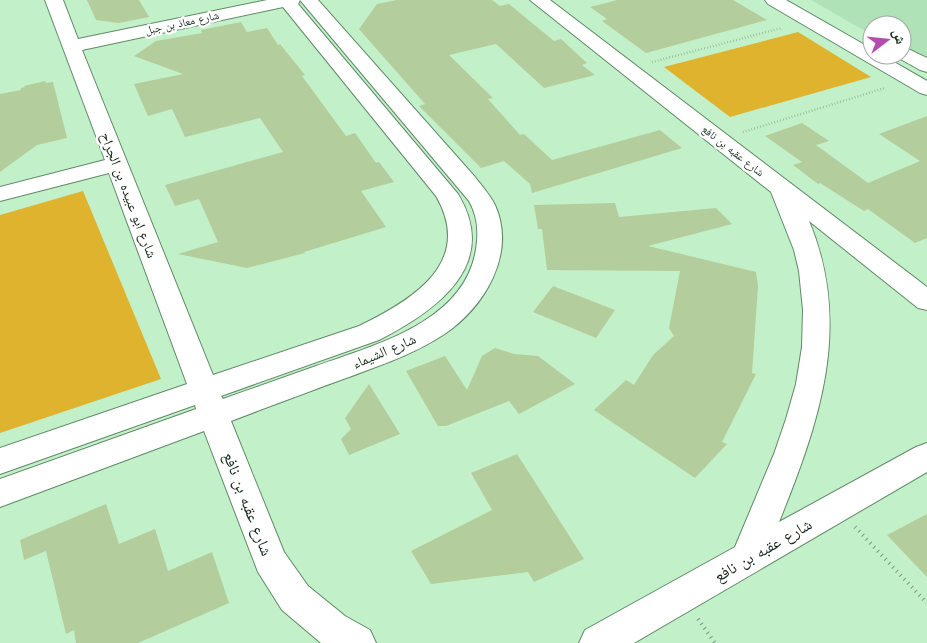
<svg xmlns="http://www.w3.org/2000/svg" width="927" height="643" viewBox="0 0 927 643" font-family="'Work Sans','Noto Naskh Arabic',sans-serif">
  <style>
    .built { fill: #b0e2b7 }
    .green { fill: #dfb32e }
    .building { fill: #b4cd9c }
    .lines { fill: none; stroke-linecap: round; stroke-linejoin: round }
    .minor-casing { stroke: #5f8a67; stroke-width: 2 }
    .path-far1 { stroke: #799c7f; stroke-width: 2.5; stroke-dasharray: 0.5 2.5; stroke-linecap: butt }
    .path { stroke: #799c7f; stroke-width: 4; stroke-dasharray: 1 4.5; stroke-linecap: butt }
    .minor { fill: #fff; fill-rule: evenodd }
    .labels { text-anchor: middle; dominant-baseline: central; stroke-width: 5; stroke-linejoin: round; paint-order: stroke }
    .far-street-label { font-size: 11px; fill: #142618; stroke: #fff }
    .street-label { font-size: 14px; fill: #142618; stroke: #fff }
    .near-street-label { font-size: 16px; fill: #142618; stroke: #fff }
  </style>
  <rect width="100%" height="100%" fill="#c2f0c9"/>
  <path class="built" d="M811,0H927V67L902,53V25H872V35Z"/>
  <g class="green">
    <path d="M798,32L871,77L730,117L664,67Z"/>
    <path d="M83,191L161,379L0,433V215Z"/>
  </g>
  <g class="building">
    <path d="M87,0H139L149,17L119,23L96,20Z"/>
    <path d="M397,0H492L500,6L509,4L554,41L561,39L587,63L582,65L595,75L544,88L496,44L449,55L493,98L488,99L520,135L524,134L552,160L660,130L682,148L532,193L530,184L504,161L481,168L419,106L425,104L359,29L377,4Z"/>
    <path d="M617,0H733L767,20L646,53L602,21L607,19L590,7Z"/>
    <path d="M241,22L247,32L267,28L278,45L280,44L305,75L302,76L346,136L355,133L376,163L379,162L394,182L361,191L386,227L304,252L305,253L247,268L178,254L218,242L199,199L175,206L165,185L283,152L260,118L185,137L172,109L148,116L134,84L183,74L134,56L156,41L202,33L201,30Z"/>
    <path d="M45,81L46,83L53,82L67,138L37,145L0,172V94L21,90V88L25,87L24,86Z"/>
    <path d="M927,116V238L915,243L868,209L864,211L820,183L818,184L793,165L802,162L765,136L802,123L829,141L816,145L868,183L920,161L879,134Z"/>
    <path d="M615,203L619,217L716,208L732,224L648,246L756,272L758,286L752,373L756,374L722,442L727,444L695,478L594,410L626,380L634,385L653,355L674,336L669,328L680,271L547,270L542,229H538L534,205Z"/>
    <path d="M553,286L615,310L596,338L533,312Z"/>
    <path d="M495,348L514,354L538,356L575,384L519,414L509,401L446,426H438L406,371L445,356L467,390L482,356Z"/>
    <path d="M369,384L400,434L349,455L341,439L351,429L345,418Z"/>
    <path d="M517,454L584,559L534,582L528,572L431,584L411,551L492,510L471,473Z"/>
    <path d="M106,504L119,544L155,529L168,571L212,552L229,603L138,643H76L74,630L66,634L46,551L24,560L20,540Z"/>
    <path d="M927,514V577L887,535Z"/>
  </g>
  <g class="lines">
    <g class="minor-casing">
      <g id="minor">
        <path d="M45,0H63L78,39L267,0H318L475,177C482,186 490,195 495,205C517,254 484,308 443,335C414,354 381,365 349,377C310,391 271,406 231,421L284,552L308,586L345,616L370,630L376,643H321L282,610L258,572L204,431L0,507V479L196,409L195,405L0,474V448L187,384L109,173L0,201V187L105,160ZM300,0L469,201C477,215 479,232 476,249C465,322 375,345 316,366C285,377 254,388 223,399L221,396L379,340C436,311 501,265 458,194L298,4ZM283,7L436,196C475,263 411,301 359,326L213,375L82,50Z"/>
        <path d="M530,0H550L927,287V310L918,308L809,221C853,326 819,423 779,522L916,447L927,443V472L634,643H579L585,630L735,547L774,454L786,419L796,384L802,347L803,310L799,271L794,250L771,192Z"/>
        <path d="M765,0H786L872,49V55H882L927,81V95L920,93L768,4Z"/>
        <path d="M902,46L927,58V72L920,70L895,56L902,55Z"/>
      </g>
    </g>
    <g class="path-far1">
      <path d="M652,62L782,28"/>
      <path d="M743,132L885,88"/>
    </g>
    <g class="path">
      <path d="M855,527L927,603"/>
      <path d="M698,619L715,643"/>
    </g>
    <use href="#minor" class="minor"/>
  </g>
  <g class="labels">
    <g class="far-street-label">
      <text transform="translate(182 23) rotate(-12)">شارع معاذ بن جبل</text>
      <text transform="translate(733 151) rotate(38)">شارع عقبه بن نافع</text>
    </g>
    <g class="street-label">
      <text transform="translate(129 195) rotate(69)">شارع ابو عبيده بن الجراح</text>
      <text transform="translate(384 351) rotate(-23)">شارع الشيماء</text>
    </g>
    <g class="near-street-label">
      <text transform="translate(248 504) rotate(69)">شارع عقبه بن نافع</text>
      <text transform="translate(763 550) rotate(-30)">شارع عقبه بن نافع</text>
    </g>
  </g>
  <g transform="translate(887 40) rotate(74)"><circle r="24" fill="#ffffff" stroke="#a1a8a3"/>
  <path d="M0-4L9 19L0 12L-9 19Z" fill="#b54db0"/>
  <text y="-8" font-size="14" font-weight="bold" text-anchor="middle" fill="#142618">ش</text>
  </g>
</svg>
